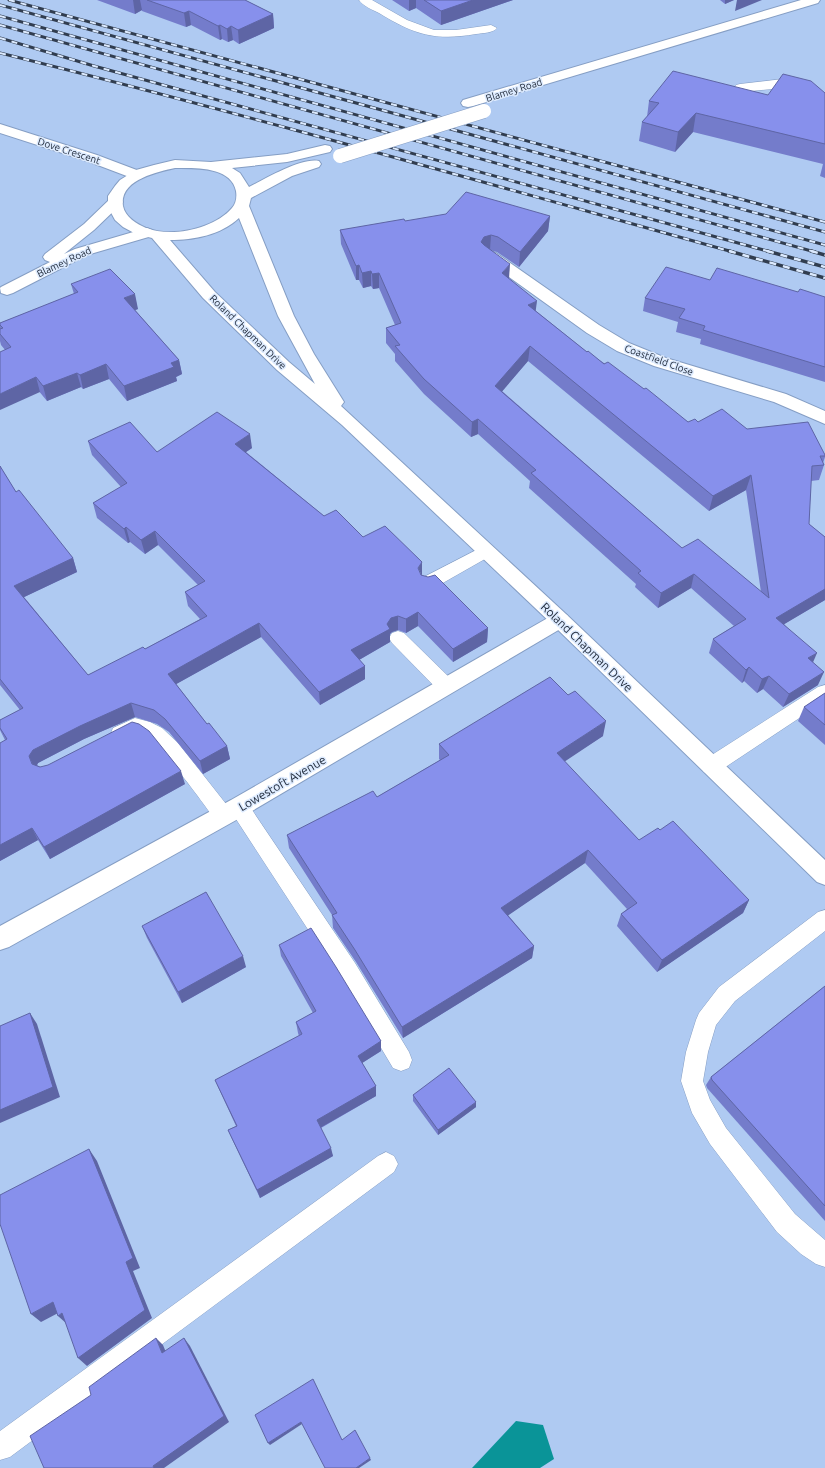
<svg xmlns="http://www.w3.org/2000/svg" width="825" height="1468" viewBox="0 0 825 1468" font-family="Ubuntu,sans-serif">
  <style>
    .water { fill: #0a9498 }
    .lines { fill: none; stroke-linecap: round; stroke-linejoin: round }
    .service-casing { stroke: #859ec4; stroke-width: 1 }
    .minor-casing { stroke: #859ec4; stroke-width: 2 }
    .tertiary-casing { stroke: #859ec4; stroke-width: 2 }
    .service { fill: #fff; fill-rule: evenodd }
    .minor { fill: #fff; fill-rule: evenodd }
    .tertiary { fill: #fff; fill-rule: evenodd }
    .rail-far1-casing { stroke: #313d4f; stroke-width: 3 }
    .rail-casing { stroke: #313d4f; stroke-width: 3.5 }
    .rail-far1 { stroke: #dceafe; stroke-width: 2; stroke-dasharray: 6; stroke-linecap: butt }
    .rail { stroke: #dceafe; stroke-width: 2.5; stroke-dasharray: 7; stroke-linecap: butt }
    .tertiary-bridge-casing { stroke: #859ec4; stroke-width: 15; stroke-linecap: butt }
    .tertiary-bridge { stroke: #fff; stroke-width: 14 }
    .wall { fill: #747ccb; fill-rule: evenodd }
    .shaded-wall { fill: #5e65a5 }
    .building { fill: #8790ec; stroke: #5e65a5; fill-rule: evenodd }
    .labels { text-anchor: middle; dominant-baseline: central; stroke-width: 3; stroke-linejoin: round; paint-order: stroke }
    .far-street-label { font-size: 10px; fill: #232d3d; stroke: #dceafe }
    .street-label { font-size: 12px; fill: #232d3d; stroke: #dceafe }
  </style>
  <rect width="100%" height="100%" fill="#afcaf2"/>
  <path class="water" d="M516,1421L543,1425L554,1459L540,1468H472Z"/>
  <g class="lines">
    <g class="service-casing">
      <g id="service">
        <path d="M359,0H372L407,20L434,30H456L491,25L497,28C493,33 483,33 476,34C435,41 415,35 379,13C373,10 363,6 359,0Z"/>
        <path d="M783,79L800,81L825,102V112L821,111L793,87L740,92L736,91L734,88L736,85L740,84Z"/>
        <path d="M486,545L492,547L494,551L492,555L434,588L428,589L422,588L419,583L422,578Z"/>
        <path d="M398,631L404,633L453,681L455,686L453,691L446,693L439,691L392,643L389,638L392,633Z"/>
        <path d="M825,685V701L718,772L711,774L704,772L701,766L704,760L818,687Z"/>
        <path d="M135,718L150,722L162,728L178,743L230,809L232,801L239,799L246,801L355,963L409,1052L412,1060L409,1068L401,1071L393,1068L339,977L234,816L231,822L224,824L217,822C203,804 157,736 137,734L120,741L113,738L111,733L113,728Z"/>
        <path d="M825,910V931L735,1001L716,1025L708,1052L703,1081L710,1100L726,1128L795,1214L825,1240V1267L816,1264L801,1254L777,1232L710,1144L692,1113L681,1081L686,1052L696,1020L699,1013L719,987L818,912Z"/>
        <path d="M386,1152L394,1156L398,1164L394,1172L10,1457L0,1460V1431L378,1156Z"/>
      </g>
    </g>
    <g class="minor-casing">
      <g id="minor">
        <path d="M0,124L97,155L142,172L144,175L142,178L137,179L132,178L87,161L0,133Z"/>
        <path d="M115,197L120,199L123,202L120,205L94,230L64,254L75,249L147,228L152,230L155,233L152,236L87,255L13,293L7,295L1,293L0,288L1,287L50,262L45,260L43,257L45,254L84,224L110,199Z"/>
        <path d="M490,251L496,253L599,325L629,343L666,358L786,394L825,411V424L774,402L654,366L617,351L587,333L484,259L482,256L484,253Z"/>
        <path d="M560,612L567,615L570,620L567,625L247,814L9,947L0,950V926L231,800L553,615Z"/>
      </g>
    </g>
    <g class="tertiary-casing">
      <g id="tertiary">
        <path d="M801,0H820L818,3L473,106L468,107L463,106L461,103L463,100Z"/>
        <path d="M325,145L330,146L332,149L330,152L287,162L232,168L240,173L249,187C265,179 302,157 319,161L321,164L319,167L292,176L251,198L249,206L294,316L314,354L344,402L341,406L567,615L825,860V885L817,882L553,625L342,425L277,370L203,298L152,238L136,234L123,227L115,220L108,207V196L115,186L120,180L136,170L154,165L175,160L211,162L287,154ZM175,168C194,168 231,166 236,191C237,197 236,204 232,208C214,229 171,238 146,228C137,224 125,217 123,206C119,180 157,172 175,168ZM239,218L278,316L315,384L289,362L215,292L170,240C194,240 221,235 239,218Z"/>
      </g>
    </g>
    <use href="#service" class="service"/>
    <use href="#minor" class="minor"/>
    <use href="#tertiary" class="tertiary"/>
    <g class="rail-far1-casing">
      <g id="rail-far1">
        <path d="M9,0L825,222"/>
        <path d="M0,5L825,232"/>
        <path d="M0,16L825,245"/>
        <path d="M0,25L815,252"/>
        <path d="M0,38L94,66L771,252"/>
        <path d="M0,53C246,114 489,184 733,252"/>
      </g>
    </g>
    <g class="rail-casing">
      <g id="rail">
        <path d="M729,251L825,278"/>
        <path d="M767,251L825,267"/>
        <path d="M811,251L825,255"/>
      </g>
    </g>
    <use href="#rail-far1" class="rail-far1"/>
    <use href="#rail" class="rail"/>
    <g class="tertiary-bridge-casing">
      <path id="tertiary-bridge" d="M340,156L484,111"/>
    </g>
    <use href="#tertiary-bridge" class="tertiary-bridge"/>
  </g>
  <g class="wall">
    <path d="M97,0H245L273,14L274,28L239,44L233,40L228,42L222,39L220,40L191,25L186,27L142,11V10L135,14Z"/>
    <path d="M392,0H513L441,25L416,8L409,11Z"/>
    <path d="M720,0H734L725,4Z"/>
    <path d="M825,93V178L820,176L823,164L693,132L675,152L639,141L642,122L647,117L649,101L768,95Z"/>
    <path d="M550,216L548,231L519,267L497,252L490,250L509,279L536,311L587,352L644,389L688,422H698L747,429L825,455V457L823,463L824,465L819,480L811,481L809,524L825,537V600L784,624L813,662L818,685L783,707L763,689L757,693L744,681L742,683L709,653L713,639L734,626L691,588L658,608L635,587L636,584L529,488L530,481L478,434L471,437L424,394L395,361V354L386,343V328L395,325L379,288L373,289L371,286L363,288L359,280H356L341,244L340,230L405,221ZM528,361L709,511L746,490L761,592L682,548L502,391Z"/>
    <path d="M710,280L798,292L825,297V382L700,344L701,339L676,332L678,322L643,311L645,298Z"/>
    <path d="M71,284L138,309L135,310L179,360L182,374L176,377L177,381L127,401L109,379L83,389L81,387L47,401L1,345L0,341V323L74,294Z"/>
    <path d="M88,441L157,452L252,448L246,452L324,516L363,537L422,575L488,628L487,642L453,662L418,626L406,633L398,630L392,632L390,634V642L359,660L365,666V679L320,705L261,637L176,684L207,724L227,746L230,759L203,774L169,732L157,724L135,717L84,739L38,763L37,765L40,767L185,784L50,859L38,840L0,861L5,740L0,730V720L20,710L0,685V466L16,492L73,558L77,572L24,597L88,675L145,649L200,619L188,606L185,592L198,585L158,545L145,554L130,542L128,543L97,518L93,503L121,487L92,455Z"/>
    <path d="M825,693V745L798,721L804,707Z"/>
    <path d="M603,736L564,761L639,840L749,900L743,913L657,972L617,926L621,914L627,909L585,863L508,915L534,946L532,958L403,1038L356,962L333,928L332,915L289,848L287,835L377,797L440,760L439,759V744Z"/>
    <path d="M142,926L246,967L182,1003L147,938Z"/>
    <path d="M279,945L381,1041V1051L362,1063L376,1086V1096L321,1128L333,1156L260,1198L232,1139L228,1130L236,1126L219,1089L215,1080L299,1036L298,1033L296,1022L313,1013L281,956Z"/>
    <path d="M825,986V1221L707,1088L706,1085L711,1077Z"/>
    <path d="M413,1095L476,1107L438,1135L413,1101Z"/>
  </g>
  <g class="shaded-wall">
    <path d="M133,0H140L142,10L135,14Z"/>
    <path d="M409,0H416V8L409,11Z"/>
    <path d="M473,0H513L441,25V11Z"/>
    <path d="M725,0H734L725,4Z"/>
    <path d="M737,0H762L735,11Z"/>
    <path d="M189,11L191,25L186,27L184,13Z"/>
    <path d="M273,14L274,28L239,44L238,30Z"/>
    <path d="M220,25L222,39L220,40L218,26Z"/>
    <path d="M231,26L233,40L228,42L227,29Z"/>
    <path d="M696,113L693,132L675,152L678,132Z"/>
    <path d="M550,216L548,231L519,267L520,252Z"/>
    <path d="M491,235L490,250L484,252L481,242L484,237Z"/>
    <path d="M510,264L509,279L502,273Z"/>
    <path d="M359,265V280H356V266Z"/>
    <path d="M371,271V286L363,288L362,273Z"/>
    <path d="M379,273V288L373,289L372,274Z"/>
    <path d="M135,294L138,309L127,313L124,298Z"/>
    <path d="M537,301L535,316L528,305Z"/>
    <path d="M530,346L528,361L494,401L495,386Z"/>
    <path d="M179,360L182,374L176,377L177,381L127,401L124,386L171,363Z"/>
    <path d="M106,364L109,379L83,389L80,375Z"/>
    <path d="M77,373L81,387L47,401L43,386Z"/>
    <path d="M36,377L40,392L0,410V394Z"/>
    <path d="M478,419V434L471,437L472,422Z"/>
    <path d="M250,434L252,448L237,458L235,444Z"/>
    <path d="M751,475L746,490L709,511L713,496Z"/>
    <path d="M126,527L130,542L128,543L124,529Z"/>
    <path d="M155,531L158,545L145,554L141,540Z"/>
    <path d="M73,558L77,572L20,599L14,586Z"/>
    <path d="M422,562V576L418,568Z"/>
    <path d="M694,574L691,588L658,608L661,593Z"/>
    <path d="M825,589V600L771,632L776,618Z"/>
    <path d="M418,612V626L406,633V619Z"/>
    <path d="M398,616V630L392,632L390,634V642L352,664L351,650L387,624L391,618Z"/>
    <path d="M259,623L261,637L171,687L168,674Z"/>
    <path d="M488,628L487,642L453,662V649Z"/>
    <path d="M817,653L811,667L808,658Z"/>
    <path d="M365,666V679L320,705L319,692Z"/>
    <path d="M749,667L744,681L742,683L746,670Z"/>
    <path d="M824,672L818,685L783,707L789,694Z"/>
    <path d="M769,676L763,689L757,693L762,679Z"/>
    <path d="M131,703L135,717L84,739L38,763L35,769L29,756L33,750L80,726Z"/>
    <path d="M606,721L603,736L555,768L557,753Z"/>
    <path d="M227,746L230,759L203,774L200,761Z"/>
    <path d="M181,771L185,784L50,859L44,847Z"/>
    <path d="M32,828L38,840L0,861V845Z"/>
    <path d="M588,850L585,863L500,921L501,908Z"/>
    <path d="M749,900L743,913L657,972L662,960Z"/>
    <path d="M534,946L532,958L403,1038L402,1027Z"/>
    <path d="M243,956L246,967L182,1003L178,992Z"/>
    <path d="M30,1013L37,1024L60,1097L0,1123V1110Z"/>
    <path d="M381,1041V1051L359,1065L358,1056Z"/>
    <path d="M376,1086V1096L318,1129L317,1120Z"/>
    <path d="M476,1102V1107L438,1135V1130Z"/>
    <path d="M331,1148L333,1156L260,1198L257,1190Z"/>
    <path d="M89,1149L97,1161L140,1268L133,1271L152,1318L87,1366L78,1358L126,1262Z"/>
    <path d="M53,1302L62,1311L41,1322L31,1314Z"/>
    <path d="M62,1313L67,1324L58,1316Z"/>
    <path d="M156,1338L163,1345L169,1360L162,1353Z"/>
    <path d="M184,1338L190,1346L229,1422L164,1468H154L153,1466Z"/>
    <path d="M301,1422L302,1424L270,1445L268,1443Z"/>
    <path d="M370,1458L371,1460L359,1468H356Z"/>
  </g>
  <g class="building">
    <path d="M147,0H245L273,14L238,30L231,26L227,29L220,25L218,26L189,11L184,13Z"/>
    <path d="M424,0H473L441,11Z"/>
    <path d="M673,71L768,95L783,74L811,81L825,93V144L696,113L678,132L642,122L659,103L649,101Z"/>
    <path d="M466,192L550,216L520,252L498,237L491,235L484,237L481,242L484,245L510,264L502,273L537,301L528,305L587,352L588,351L604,364L608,362L644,389L646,388L688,422L695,419L698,422L722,409L747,429L808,422L825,455V456H820L824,465L812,466L809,524L825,537V589L776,618L817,653L808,658L824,672L789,694L769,676L762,679L749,667L746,670L713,639L746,619L694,574L661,593L638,573L641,571L531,473L536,470L478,419L472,422L424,379L395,346L400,345L386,328L401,323L379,273L372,274L371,271L362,273L359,265L356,266L340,230L404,219L405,221L446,214ZM530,346L713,496L751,475L769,598L698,539L682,548L495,386Z"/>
    <path d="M666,267L710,280L717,268L798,292L800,289L825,297V367L703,330L705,326L679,318L685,309L645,298Z"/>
    <path d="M110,269L135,294L124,298L179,360L171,363L174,367L124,386L106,364L80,375L77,373L43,386L36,377L0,394V352L11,347L0,334V329L3,328L0,325V323L78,292L71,284Z"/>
    <path d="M217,412L250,434L235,444L324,516L336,510L363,537L385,526L422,562L418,568L421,575L428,577L435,575L488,628L453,649L418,612L406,619L398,616L391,618L387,624L390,629L351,650L365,666L319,692L259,623L168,674L207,724L209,723L227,746L200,761L165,719L154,710L131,703L80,726L33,750L29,756L32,764L40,767L48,765L132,722L139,724L149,731L181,771L44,847L32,828L0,845V743L7,739L0,728V720L23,708L0,679V466L16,492L19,490L73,558L14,586L88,675L143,647L145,649L207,616L185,592L205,581L155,531L141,540L126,527L124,529L93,503L127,483L88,441L130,422L157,452Z"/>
    <path d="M550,677L568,695L575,691L606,721L557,753L639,840L658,828L660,830L673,821L749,900L662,960L621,914L637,903L588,850L501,908L534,946L402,1027L355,950L332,915L337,913L287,835L373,791L377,797L449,755L439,744Z"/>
    <path d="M825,693V725L804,707Z"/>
    <path d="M206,892L243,956L178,992L142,926Z"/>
    <path d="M311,928L336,967L381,1041L358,1056L376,1086L317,1120L331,1148L257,1190L228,1130L237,1126L215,1080L302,1034L296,1022L316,1011L279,945Z"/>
    <path d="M825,986V1206L712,1080L711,1077Z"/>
    <path d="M30,1013L53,1087L0,1110V1026Z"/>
    <path d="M449,1068L476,1102L438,1130L413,1095Z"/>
    <path d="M89,1149L133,1258L126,1262L145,1310L78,1358L62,1313L58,1316L53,1302L31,1314L0,1224V1195Z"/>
    <path d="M156,1338L162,1353L184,1338L224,1416L153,1466L154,1468H44L30,1436L91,1395L89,1387Z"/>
    <path d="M313,1379L342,1440L355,1430L370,1458L356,1468H325L301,1422L268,1443L255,1415Z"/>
  </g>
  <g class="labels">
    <g class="far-street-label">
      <text transform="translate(514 90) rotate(-17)">Blamey Road</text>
      <text transform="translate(69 151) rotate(18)">Dove Crescent</text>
      <text transform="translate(64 262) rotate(-25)">Blamey Road</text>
      <text transform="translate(248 332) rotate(44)">Roland Chapman Drive</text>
      <text transform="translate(659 360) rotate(20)">Coastfield Close</text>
    </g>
    <g class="street-label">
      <text transform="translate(587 647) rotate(44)">Roland Chapman Drive</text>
      <text transform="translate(282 783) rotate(-30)">Lowestoft Avenue</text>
    </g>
  </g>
</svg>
